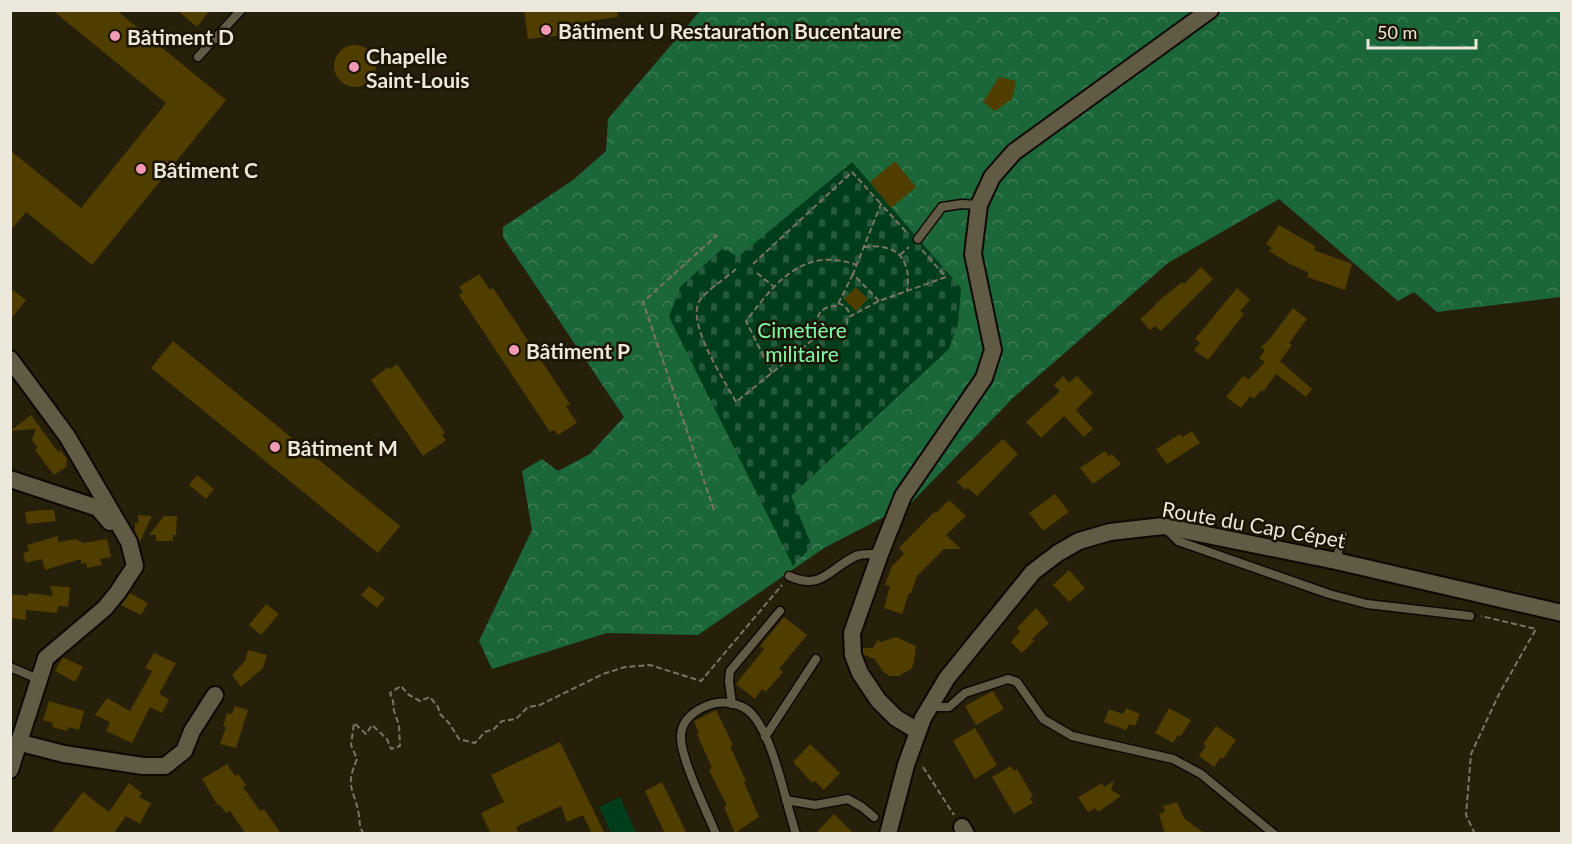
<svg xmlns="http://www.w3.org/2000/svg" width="1572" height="844" viewBox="0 0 1572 844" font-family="Lato,sans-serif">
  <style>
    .forest { fill: url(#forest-crowns) }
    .cemetery { fill: url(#cemetery-stones) }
    .pitch { fill: #003d1b }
    .building { fill: #4f3e00 }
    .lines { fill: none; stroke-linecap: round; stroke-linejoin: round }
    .service-casing { stroke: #0f0800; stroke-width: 11 }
    .minor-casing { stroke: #0f0800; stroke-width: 20 }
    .path { stroke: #7a7462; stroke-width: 2; stroke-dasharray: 6 3; stroke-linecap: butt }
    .service { stroke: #615a44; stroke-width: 8 }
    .minor { stroke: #615a44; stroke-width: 16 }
    .poi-dot { fill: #f09ab6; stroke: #1c1503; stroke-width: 2 }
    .labels { text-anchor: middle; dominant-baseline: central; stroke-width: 5; stroke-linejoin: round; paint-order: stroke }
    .poi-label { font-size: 21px; font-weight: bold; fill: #ece8db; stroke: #1c1503; text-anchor: start }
    .park-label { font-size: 21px; fill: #80f9a7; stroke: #1c1503 }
    .street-label { font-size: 21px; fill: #ece8db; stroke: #1c1503 }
  </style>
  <defs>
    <pattern id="forest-crowns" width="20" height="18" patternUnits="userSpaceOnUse" patternTransform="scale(1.5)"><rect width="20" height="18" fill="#1c6739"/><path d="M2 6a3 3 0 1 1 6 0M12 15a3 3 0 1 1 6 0" fill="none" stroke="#3d7d55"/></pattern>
    <pattern id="cemetery-stones" width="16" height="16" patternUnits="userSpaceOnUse" patternTransform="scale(1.5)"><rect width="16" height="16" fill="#003d1b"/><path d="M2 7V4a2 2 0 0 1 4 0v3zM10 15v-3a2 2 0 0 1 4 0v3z" fill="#25593c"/></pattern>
  </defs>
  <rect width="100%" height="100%" fill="#261f0a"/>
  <path class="forest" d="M700,11H1561V297L1437,312L1414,292L1398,301L1279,199L1168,263L1014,397L911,503L824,548L698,635L607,633L492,669L479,641L532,530L522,471L542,459L558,471L590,454L624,417L503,237V227L573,180L606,151L608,119Z"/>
  <path class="cemetery" d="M852,162L961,288L958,324L949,349L791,496L812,546L793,566L669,317L680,287L723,248L738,257Z"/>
  <path class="pitch" d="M620,797L636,833H611L599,807Z"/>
  <g class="building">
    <path d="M52,10H116L226,100L92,265L26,212L10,231V150L81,208L166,103Z"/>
    <path d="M177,10H210L197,27Z"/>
    <path d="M524,10H617L618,17L564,25L565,35L528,39Z"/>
    <circle cx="355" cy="66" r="21"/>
    <path d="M999,77L1016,81L1012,99L995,111L983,102Z"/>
    <path d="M895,161L916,187L891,208L870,182Z"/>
    <path d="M1279,225L1315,246L1314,250L1352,264L1345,290L1307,277L1309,273L1290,264L1269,251L1272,248L1266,244Z"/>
    <path d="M1201,267L1213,279L1161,331L1155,326L1150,330L1140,319L1156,305L1155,304L1182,282L1184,284Z"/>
    <path d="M479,274L490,290L493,288L570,404L566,406L577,423L558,435L554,430L550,432L459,295L463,292L459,287Z"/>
    <path d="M856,287L868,299L856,311L844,299Z"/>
    <path d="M10,288L26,300L10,320Z"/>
    <path d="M1237,288L1250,300L1240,311L1244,314L1208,360L1194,350L1200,343L1195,339Z"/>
    <path d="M1293,308L1307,319L1289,343L1292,345L1280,361L1312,389L1306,397L1276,374L1263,392L1261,390L1254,399L1250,396L1241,408L1226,397L1243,376L1249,379L1265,362L1259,358L1265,350L1261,347L1269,340Z"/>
    <path d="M173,341L400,526L378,553L151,368Z"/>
    <path d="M397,364L445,433L442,435L446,440L423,456L371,380L388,367L390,369Z"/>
    <path d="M1063,376L1069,383L1077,376L1093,393L1076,410L1093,429L1084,437L1064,416L1041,438L1026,422L1060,391L1054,385Z"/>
    <path d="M31,415L58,452L60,450L67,459L66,467L54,475L35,450L38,448L32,440L36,429L10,431Z"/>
    <path d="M1192,431L1200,443L1167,464L1156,449L1180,434L1182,437Z"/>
    <path d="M1003,439L1018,454L977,496L968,488L965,490L957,482Z"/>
    <path d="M1105,451L1109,456L1112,454L1121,464L1093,484L1080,468Z"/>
    <path d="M197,475L214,489L206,499L189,485Z"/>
    <path d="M1055,494L1069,512L1043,531L1029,513Z"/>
    <path d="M949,500L966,516L946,535L961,549H944L917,576L911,593H909L902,614L884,608L890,586L885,585L892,566L904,554L899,548L934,512L936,513Z"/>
    <path d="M42,510H54L56,521L27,524L25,512Z"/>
    <path d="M138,515L152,516L140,542L135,531V523H138Z"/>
    <path d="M164,516H177L176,535H173V541H156V535H149Z"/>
    <path d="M58,536V542L76,539L83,543L107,539L111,557L100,559L102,565L87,568L86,563L81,564V559L45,570L42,559L26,563L23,553L29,551L27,545Z"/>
    <path d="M1069,570L1085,588L1069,602L1053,585Z"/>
    <path d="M50,586L70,587L68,607L58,606L57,613L26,610V620L10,618V594L28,596V593L53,596Z"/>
    <path d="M369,586L385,598L377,608L361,595Z"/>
    <path d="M130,593L148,603L141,615L121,605Z"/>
    <path d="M266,604L279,614L261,635L249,625Z"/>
    <path d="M1036,608L1049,623L1032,639L1034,641L1022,653L1011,642L1020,631L1017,628Z"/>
    <path d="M784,617L807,635L779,669L783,672L766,692L762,689L755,699L736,684L764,649L760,646Z"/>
    <path d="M896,637L916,646L914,663L911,669L899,676H890L883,672L875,659L864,655L863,653V648H873L878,640L881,642Z"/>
    <path d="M248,650L267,655L263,668L241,687L232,675L245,661Z"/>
    <path d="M154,653L176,663L159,694L169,699L162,713L150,707L132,743L106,731L110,722L95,715L107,698L130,711L152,671L145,668Z"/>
    <path d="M63,657L83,667L75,682L55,671Z"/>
    <path d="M993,691L1004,709L976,725L965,706Z"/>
    <path d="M49,701L84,711L79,730L68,727L67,731L52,727L53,723L43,720Z"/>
    <path d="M235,706L248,710L236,748L220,744L226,727L223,726L227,713L232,714Z"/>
    <path d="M1126,708L1140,714L1135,726L1129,724L1126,730L1104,722L1109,709L1123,714Z"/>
    <path d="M1169,708L1191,720L1181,736L1178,735L1173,743L1155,733Z"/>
    <path d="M716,710L733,745L730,746L746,781L744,782L759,817L735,833L724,807L727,806L709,770L712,768L697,734L699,733L694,721Z"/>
    <path d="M1216,726L1236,740L1223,759L1221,757L1214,767L1199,756L1206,746L1203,744Z"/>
    <path d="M975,728L997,765L975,779L953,741Z"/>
    <path d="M560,742L605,834H592L583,815L567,822L561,806L516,827L519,834H491L481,813L504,802L491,775Z"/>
    <path d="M810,744L840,773L824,790L815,781L812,783L793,762Z"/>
    <path d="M227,764L235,776L238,774L246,785L243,787L260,811L264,809L281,834H246L230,811L226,813L220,805L218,806L202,779Z"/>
    <path d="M1011,766L1014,771L1017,769L1033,796L1030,798L1033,803L1014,814L992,777Z"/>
    <path d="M1114,781L1111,790L1121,796L1098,812L1095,808L1088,812L1078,797L1102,783L1104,787Z"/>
    <path d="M662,782L687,834H665L645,791Z"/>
    <path d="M129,783L142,793L139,797L151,803L140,824L126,816L113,834H50L83,792L109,812Z"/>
    <path d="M1177,802L1184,818L1205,834H1167L1164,831L1159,814L1165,812L1163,806Z"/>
    <path d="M834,814L854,834H815Z"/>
  </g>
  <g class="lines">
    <g class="service-casing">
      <g id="service">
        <path d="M198,57L241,10"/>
        <path d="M918,239L942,207L962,204L979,205"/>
        <path d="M1166,529L1178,541L1329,594L1367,604L1470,616"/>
        <path d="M1336,561L1343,535"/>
        <path d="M789,576C822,591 828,569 856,556C863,553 872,554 880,554"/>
        <path d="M10,667L38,679"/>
        <path d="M732,704L729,681L730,671L780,611"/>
        <path d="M929,707H949L965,693L1008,679L1017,682L1043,719L1072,736L1173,759L1201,774L1274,834"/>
        <path d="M765,737L816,659"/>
        <path d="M786,800L815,805L848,799L862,807L874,817"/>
        <path d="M716,834C707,812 681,759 681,738C680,720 696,709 712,704C725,700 742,704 751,713C774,737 785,801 796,834"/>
      </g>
    </g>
    <g class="minor-casing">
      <g id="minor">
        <path d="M10,359L67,436L129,542L135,566L118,592L105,608L46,658L10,770"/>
        <path d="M10,479L98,508L110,522"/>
        <path d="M918,731L896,718L878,700L860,673L853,655L852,633L880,554L903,496L984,378L993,350L973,254L979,205L992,177L1014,152L1210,10"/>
        <path d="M21,743L64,754L143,766H165L184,751L192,731L215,695"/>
        <path d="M962,827L966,834"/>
        <path d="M888,834L906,765L923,718L947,678L1033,572L1058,553L1079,541L1110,532L1163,526L1336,561L1562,613"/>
      </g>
    </g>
    <g class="path">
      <path d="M864,247C896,243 912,258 907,291"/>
      <path d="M900,255L909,247"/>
      <path d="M753,264L852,172L881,204"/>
      <path d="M736,269C726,278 707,290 700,300C685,322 725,381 736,402L821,333"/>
      <path d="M757,273L773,286"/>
      <path d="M853,274L837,306C817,305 810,325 826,336C839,339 848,331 847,318L879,301L946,277L922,250"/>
      <path d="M879,301L853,274L881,204L908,234"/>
      <path d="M838,303L845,306L851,315"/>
      <path d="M772,373L746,321C776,282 803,246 857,265"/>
      <path d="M714,510L643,302L717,235"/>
      <path d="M923,767L954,815"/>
      <path d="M364,834C359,827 360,824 359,816C355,789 344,789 357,759L351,745L354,723L366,734L372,725L387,739L391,749L400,746L399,725L394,711L393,701L390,693L401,686L409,695L420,701L430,697L438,707L440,714L449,723L459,739L475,743L485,732L494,729L502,721L516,719L528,707L540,705L603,674L625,667L650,665L701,681L782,585"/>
      <path d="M1475,834L1466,815L1471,754L1499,694L1536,629L1481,616"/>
    </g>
    <use href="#service" class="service"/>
    <use href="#minor" class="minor"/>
  </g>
  <g class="poi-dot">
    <circle cx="546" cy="30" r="6"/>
    <circle cx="115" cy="36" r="6"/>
    <circle cx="354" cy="67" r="6"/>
    <circle cx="141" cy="169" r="6"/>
    <circle cx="514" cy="350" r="6"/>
    <circle cx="275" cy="447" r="6"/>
  </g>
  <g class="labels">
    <g class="poi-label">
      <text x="558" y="30">Bâtiment U Restauration Bucentaure</text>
      <text x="127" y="36">Bâtiment D</text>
      <text x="366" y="55">Chapelle<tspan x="366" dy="24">Saint-Louis</tspan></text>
      <text x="153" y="169">Bâtiment C</text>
      <text x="526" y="350">Bâtiment P</text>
      <text x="287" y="447">Bâtiment M</text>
    </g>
    <g class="park-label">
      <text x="802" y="329">Cimetière<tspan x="802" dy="24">militaire</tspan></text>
    </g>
    <g class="street-label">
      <text transform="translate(1254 524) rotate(10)">Route du Cap Cépet</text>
    </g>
  </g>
  <rect width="1572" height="844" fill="none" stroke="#ece8db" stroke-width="24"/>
  <path d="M1368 39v9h108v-9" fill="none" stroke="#ece8db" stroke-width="3"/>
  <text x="1377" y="39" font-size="18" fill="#ece8db" stroke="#1c1503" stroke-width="4.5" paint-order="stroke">50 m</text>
</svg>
